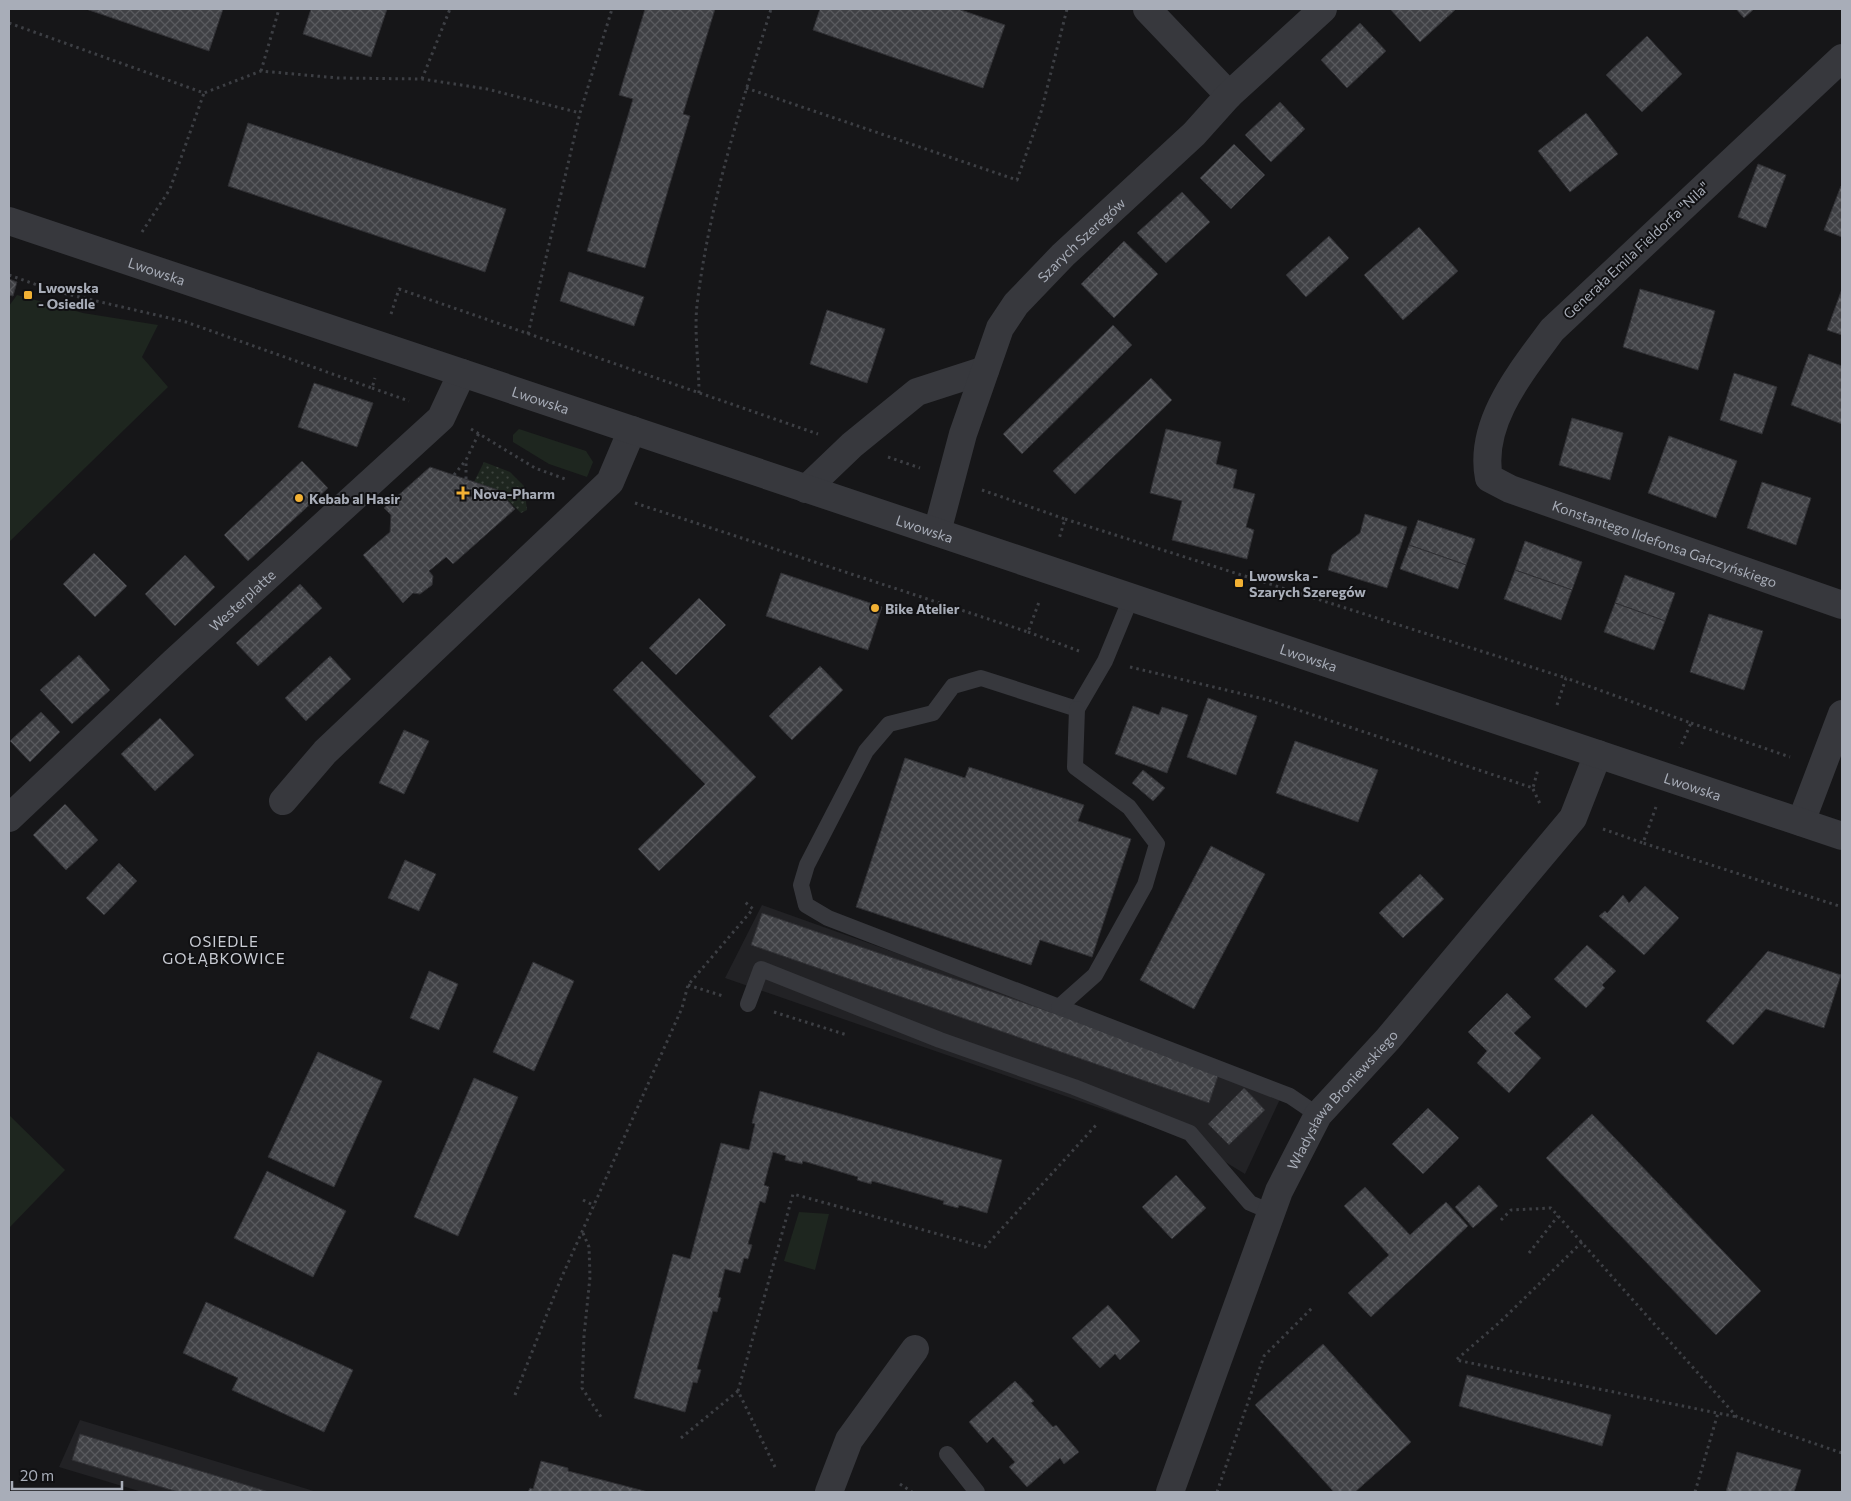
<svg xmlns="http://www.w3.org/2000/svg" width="1851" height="1501" viewBox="0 0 1851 1501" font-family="Commissioner,sans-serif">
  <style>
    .built { fill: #222225 }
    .green { fill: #1e261f }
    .garden { fill: url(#garden-dots) }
    .building { fill: url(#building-cross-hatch); stroke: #303034 }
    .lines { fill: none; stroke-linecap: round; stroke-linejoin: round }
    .path { stroke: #3d3f44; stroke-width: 3; stroke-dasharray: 2.5 4; stroke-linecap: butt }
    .service { stroke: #37383d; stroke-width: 16 }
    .minor { stroke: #37383d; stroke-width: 28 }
    .tertiary { stroke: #37383d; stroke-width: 28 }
    .poi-dot { fill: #f2b134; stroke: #111113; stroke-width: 2 }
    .labels { text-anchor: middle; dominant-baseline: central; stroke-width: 4; stroke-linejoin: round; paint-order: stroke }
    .street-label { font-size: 14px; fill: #a8adb8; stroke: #111113 }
    .poi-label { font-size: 14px; font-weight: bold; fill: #a8adb8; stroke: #111113; text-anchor: start }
    .neighbourhood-label { font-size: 15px; letter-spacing: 1px; fill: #c9ccd4; stroke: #111113 }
  </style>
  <defs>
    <pattern id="garden-dots" width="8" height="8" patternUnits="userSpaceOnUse" patternTransform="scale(1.25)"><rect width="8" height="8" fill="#1e261f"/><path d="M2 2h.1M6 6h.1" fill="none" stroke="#3c433d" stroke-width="1.8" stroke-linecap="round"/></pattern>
    <pattern id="building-cross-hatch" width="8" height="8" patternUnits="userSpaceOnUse" patternTransform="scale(1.25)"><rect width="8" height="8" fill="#404145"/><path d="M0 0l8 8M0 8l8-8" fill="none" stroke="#595a5e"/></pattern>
  </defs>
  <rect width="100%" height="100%" fill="#161618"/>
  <g class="built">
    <path d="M762,905L983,984L1281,1097L1245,1174L1186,1138L725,978Z"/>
    <path d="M80,1420L317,1492H142L59,1467Z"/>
  </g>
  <g class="green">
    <path d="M17,295L83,313L158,325L142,357L168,387L9,542V306Z"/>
    <path d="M519,429L586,451L593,462L587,477L549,464L513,442V435Z"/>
    <path d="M9,1115L65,1170L9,1228Z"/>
    <path d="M799,1212L829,1214L815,1270L784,1261Z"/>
  </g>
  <path class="garden" d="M484,462L510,472L524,486L527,510L521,513L498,490L474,482Z"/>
  <g class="building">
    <path d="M86,9H223L209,51Z"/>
    <path d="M311,9H387L371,57L303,34Z"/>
    <path d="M645,9H715L683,114L690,116L645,268L587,251L633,99L619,95Z"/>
    <path d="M820,9H958L1005,25L983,88L813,30Z"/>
    <path d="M1390,9H1456L1420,42Z"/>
    <path d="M1736,9H1754L1744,18Z"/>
    <path d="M1360,23L1386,51L1347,88L1321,60Z"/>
    <path d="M1647,36L1682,74L1642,112L1606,75Z"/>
    <path d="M1280,102L1305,129L1271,162L1245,135Z"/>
    <path d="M1586,113L1618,154L1570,192L1538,151Z"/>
    <path d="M248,123L506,209L485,272L228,186Z"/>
    <path d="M1234,144L1265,175L1231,209L1200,178Z"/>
    <path d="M1758,164L1786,175L1766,228L1738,217Z"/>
    <path d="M1841,186L1842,187V237L1824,230Z"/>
    <path d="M1182,192L1210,222L1166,263L1137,233Z"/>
    <path d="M1419,227L1458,271L1403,320L1364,275Z"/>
    <path d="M1329,236L1349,258L1306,297L1286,275Z"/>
    <path d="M1124,241L1158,274L1114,318L1081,284Z"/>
    <path d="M569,272L644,297L634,326L560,301Z"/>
    <path d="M9,279L17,282L13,296L9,295Z"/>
    <path d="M1640,289L1715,311L1698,370L1623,347Z"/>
    <path d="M1842,289V335L1827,330Z"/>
    <path d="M827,310L885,329L867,383L810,364Z"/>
    <path d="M1113,325L1132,345L1022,454L1003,434Z"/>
    <path d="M1809,354L1842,366V424L1791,405Z"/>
    <path d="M1734,373L1777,387L1762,434L1720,420Z"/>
    <path d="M1151,378L1172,400L1075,494L1053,471Z"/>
    <path d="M314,383L373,403L357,447L298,427Z"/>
    <path d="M1572,418L1623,433L1610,480L1559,465Z"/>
    <path d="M1166,429L1221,442L1216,464L1237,470L1233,488L1255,494L1246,527L1254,530L1247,559L1172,540L1182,501L1150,493Z"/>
    <path d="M1669,436L1737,461L1716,518L1648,493Z"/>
    <path d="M302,461L328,488L248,561L224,535Z"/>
    <path d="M430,467L498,490L515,509L453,564L446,557L429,571L433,576L432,585L420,594L413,593L403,603L363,555L390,532L391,515L384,508Z"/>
    <path d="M1762,482L1811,498L1796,545L1747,528Z"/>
    <path d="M1365,514L1407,527L1387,588L1328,570L1332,555L1360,533Z"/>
    <path d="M1418,520L1475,539L1466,565L1409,545Z"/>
    <path d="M1525,541L1582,562L1572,590L1515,570Z"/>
    <path d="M1409,545L1466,565L1458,589L1400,569Z"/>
    <path d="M94,553L127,586L95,617L63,584Z"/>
    <path d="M185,555L215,587L175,626L145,594Z"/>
    <path d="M1515,570L1572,590L1561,620L1504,599Z"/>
    <path d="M781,573L882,607L868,650L766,616Z"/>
    <path d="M1625,575L1675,593L1665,621L1615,603Z"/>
    <path d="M300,584L322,608L258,666L236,643Z"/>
    <path d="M699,598L726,625L676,675L649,648Z"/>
    <path d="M1615,603L1665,621L1654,650L1604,632Z"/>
    <path d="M1709,614L1763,631L1744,690L1690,672Z"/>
    <path d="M79,655L110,690L72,724L40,690Z"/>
    <path d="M330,656L351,679L306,721L285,698Z"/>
    <path d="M642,661L756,777L659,871L638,849L705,784L613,690Z"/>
    <path d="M820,666L843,690L792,740L769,716Z"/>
    <path d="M1208,698L1257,716L1236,775L1187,757Z"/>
    <path d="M1133,706L1159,715L1162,707L1188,715L1167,773L1115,754Z"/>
    <path d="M41,712L60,732L30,762L10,741Z"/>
    <path d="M160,718L194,755L155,791L121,754Z"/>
    <path d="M404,730L429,741L404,794L379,783Z"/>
    <path d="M1295,741L1378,770L1358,822L1276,793Z"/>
    <path d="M905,758L965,778L969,767L1084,805L1078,821L1131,839L1092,957L1040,940L1031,965L856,907Z"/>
    <path d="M1143,770L1165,788L1153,801L1132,783Z"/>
    <path d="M65,804L98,840L66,870L33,835Z"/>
    <path d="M1211,846L1265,874L1194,1009L1140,980Z"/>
    <path d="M405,860L436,874L419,911L388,898Z"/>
    <path d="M119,863L137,881L104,915L86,898Z"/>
    <path d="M1420,874L1444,899L1403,938L1379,913Z"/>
    <path d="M1645,886L1679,918L1644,955L1599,916L1605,911L1607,913L1623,895L1629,903Z"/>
    <path d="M762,913L1220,1070L1209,1103L751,945Z"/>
    <path d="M1587,945L1616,971L1602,985L1605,988L1586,1008L1554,979Z"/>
    <path d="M1768,951L1841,975L1824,1028L1766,1009L1733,1045L1706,1021Z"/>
    <path d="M533,962L574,981L534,1071L493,1052Z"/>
    <path d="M429,971L458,984L439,1030L410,1018Z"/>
    <path d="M1507,993L1531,1017L1514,1033L1541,1058L1509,1093L1477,1063L1487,1051L1468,1032Z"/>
    <path d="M318,1052L382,1081L334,1187L268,1157Z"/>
    <path d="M474,1078L518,1097L458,1236L414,1217Z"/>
    <path d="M1244,1088L1265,1110L1229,1145L1208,1124Z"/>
    <path d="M760,1091L1002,1160L987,1213L959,1205L958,1208L943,1204L944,1201L872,1181L871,1184L857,1180L858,1177L803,1161L802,1164L785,1160L786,1156L773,1152L764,1185L769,1187L765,1203L760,1201L748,1244L752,1245L748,1259L744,1258L740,1273L725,1269L718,1297L721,1298L717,1312L713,1311L697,1369L701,1370L697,1383L693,1382L685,1412L634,1398L673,1254L690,1259L721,1143L749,1150L755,1124L752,1123Z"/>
    <path d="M1428,1108L1459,1138L1423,1174L1392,1144Z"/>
    <path d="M1592,1114L1761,1291L1716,1335L1546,1158Z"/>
    <path d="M267,1171L346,1211L313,1277L234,1238Z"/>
    <path d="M1176,1175L1206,1208L1172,1239L1142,1207Z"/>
    <path d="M1479,1185L1498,1206L1473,1228L1455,1207Z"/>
    <path d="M1365,1187L1410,1235L1446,1202L1468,1226L1371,1317L1348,1293L1389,1255L1344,1206Z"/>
    <path d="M206,1302L353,1370L324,1432L232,1390L238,1378L183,1353Z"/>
    <path d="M1108,1305L1140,1341L1120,1360L1115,1354L1100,1368L1072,1338Z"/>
    <path d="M1323,1344L1411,1442L1355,1492H1334L1255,1405Z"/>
    <path d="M1467,1375L1611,1415L1602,1446L1459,1406Z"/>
    <path d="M1015,1381L1034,1401L1031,1403L1053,1427L1056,1425L1079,1452L1064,1464L1060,1458L1027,1487L1009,1467L1015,1462L993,1437L987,1443L969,1422Z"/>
    <path d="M80,1434L269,1492H178L72,1460Z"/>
    <path d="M1737,1452L1801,1470L1794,1492H1726Z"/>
    <path d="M541,1461L568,1468V1471L648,1492H528L530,1488L533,1489Z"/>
  </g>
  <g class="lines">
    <g class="path">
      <path d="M9,23L204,93L261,71L338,78L422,79L487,89L580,113L612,9"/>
      <path d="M261,71L279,9"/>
      <path d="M422,79L450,9"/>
      <path d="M746,88L1017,180L1041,112L1067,9"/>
      <path d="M142,232L170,189L204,93"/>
      <path d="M9,275L54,291L186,322L372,388L375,378"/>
      <path d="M391,314L399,289L818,434"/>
      <path d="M528,334L580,113"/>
      <path d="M372,388L409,401"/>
      <path d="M699,393C699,364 694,333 697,305C709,204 741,106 771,9"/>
      <path d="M471,429L535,468L565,479"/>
      <path d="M888,457L920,468"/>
      <path d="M454,475L466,460"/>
      <path d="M466,479V460L479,433"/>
      <path d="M982,490L1065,519L1059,539"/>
      <path d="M635,503L1028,632L1039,602"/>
      <path d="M1065,519L1566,678"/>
      <path d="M1028,632L1079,651"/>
      <path d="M1130,667L1268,700L1533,788L1538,769"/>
      <path d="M1557,705L1566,678L1691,723L1680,748"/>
      <path d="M1691,723L1790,757"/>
      <path d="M1533,789L1541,806"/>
      <path d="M1656,807L1643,843L1842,907"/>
      <path d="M1603,829L1643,843"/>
      <path d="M688,985L723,996"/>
      <path d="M774,1012L847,1035"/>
      <path d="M583,1200L595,1206"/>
      <path d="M1501,1220L1511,1210L1551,1208L1737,1417L1842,1453"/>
      <path d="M583,1233L589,1247L590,1277L584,1336L582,1388L601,1417"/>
      <path d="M1582,1242L1500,1322L1456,1360L1737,1417"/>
      <path d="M1529,1253L1558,1216"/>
      <path d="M515,1395L560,1281L682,1008L688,985L753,909L745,902"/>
      <path d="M681,1438L738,1391"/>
      <path d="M775,1467L738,1391L793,1194L985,1247L1097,1124"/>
      <path d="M900,1484L912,1492"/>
      <path d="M1217,1492L1264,1356L1312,1308"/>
      <path d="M1695,1492L1718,1413"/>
    </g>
    <g class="service">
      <path d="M1131,598L1105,661L1077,709L981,678L953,686L933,713L889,724L866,751L807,865L801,885L806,905L828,918L1290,1096L1318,1115"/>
      <path d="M748,1004L761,969L940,1040L1074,1087L1190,1133L1250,1203L1271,1212"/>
      <path d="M1059,1007L1095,975L1145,885L1157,844L1129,807L1075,767L1077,709"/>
      <path d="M947,1454L977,1492"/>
    </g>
    <g class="minor">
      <path d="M1147,9L1229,95"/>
      <path id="s1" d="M1842,58L1552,330C1522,371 1478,423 1489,478L1510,489L1842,605"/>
      <path d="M806,489L852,445L917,392L985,370"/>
      <path id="s2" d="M937,532L963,434L1000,328L1016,304L1063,255L1194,134L1229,95L1323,9"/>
      <path d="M283,801L325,752L610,482L632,430"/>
      <path id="s3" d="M9,818L174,662L441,418L462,373"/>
      <path d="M1801,822L1842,714"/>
      <path d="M829,1492L849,1440L915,1349"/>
      <path id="s4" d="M1170,1492L1279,1191L1318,1115L1388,1039L1573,818L1598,754"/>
    </g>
    <path class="tertiary" id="s5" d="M9,221L1842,836"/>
  </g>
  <g class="poi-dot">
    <rect x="23" y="290" width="10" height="10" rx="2.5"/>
    <path d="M460.5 485.5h5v5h5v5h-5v5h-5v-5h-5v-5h5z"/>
    <circle cx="299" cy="498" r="5"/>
    <rect x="1234" y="578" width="10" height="10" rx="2.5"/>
    <circle cx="875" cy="608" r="5"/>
  </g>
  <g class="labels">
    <g class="street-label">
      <text stroke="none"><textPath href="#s2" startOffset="334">Szarych Szeregów</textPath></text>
      <text transform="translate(1636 250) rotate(-43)">Generała Emila Fieldorfa "Nila"</text>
      <text stroke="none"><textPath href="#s5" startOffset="156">Lwowska</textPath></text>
      <text stroke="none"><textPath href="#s5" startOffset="561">Lwowska</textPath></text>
      <text stroke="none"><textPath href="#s5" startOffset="966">Lwowska</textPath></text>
      <text stroke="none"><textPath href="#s1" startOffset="751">Konstantego Ildefonsa Gałczyńskiego</textPath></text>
      <text stroke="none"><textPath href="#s3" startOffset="319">Westerplatte</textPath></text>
      <text stroke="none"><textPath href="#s5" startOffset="1371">Lwowska</textPath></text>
      <text stroke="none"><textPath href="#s5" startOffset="1776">Lwowska</textPath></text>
      <text stroke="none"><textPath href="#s4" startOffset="432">Władysława Broniewskiego</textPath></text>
    </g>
    <g class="poi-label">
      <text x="38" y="287">Lwowska<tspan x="38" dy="16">- Osiedle</tspan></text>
      <text x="473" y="493">Nova-Pharm</text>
      <text x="309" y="498">Kebab al Hasir</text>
      <text x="1249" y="575">Lwowska -<tspan x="1249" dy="16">Szarych Szeregów</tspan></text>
      <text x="885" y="608">Bike Atelier</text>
    </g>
    <g class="neighbourhood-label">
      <text x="224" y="941">OSIEDLE<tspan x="224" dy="17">GOŁĄBKOWICE</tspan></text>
    </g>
  </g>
  <rect width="1851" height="1501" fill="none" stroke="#a8adb8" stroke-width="20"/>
  <path d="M12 1481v8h110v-8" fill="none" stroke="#a8adb8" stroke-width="2.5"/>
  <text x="20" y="1481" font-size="15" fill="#a8adb8" stroke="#111113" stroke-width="4" paint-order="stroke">20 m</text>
</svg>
